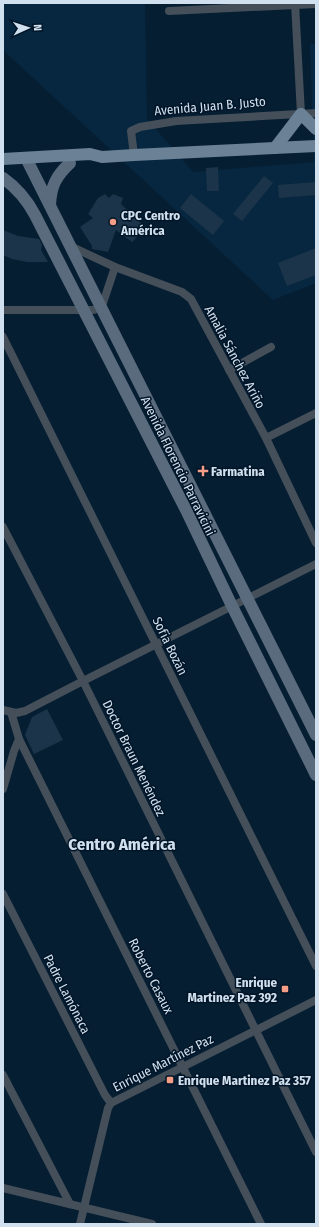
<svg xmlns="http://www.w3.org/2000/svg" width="319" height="1227" viewBox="0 0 319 1227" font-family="'Fira Sans Condensed',sans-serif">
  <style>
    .built { fill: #072740 }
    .building { fill: #1b3449 }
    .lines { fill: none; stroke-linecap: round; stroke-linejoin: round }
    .street { stroke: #444f59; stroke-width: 8 }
    .secondary { stroke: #596b7c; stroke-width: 12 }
    .primary { stroke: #6a8196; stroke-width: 12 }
    .poi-dot { fill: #f49e87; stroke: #001528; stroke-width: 1.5 }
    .labels { text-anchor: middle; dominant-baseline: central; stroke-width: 3; stroke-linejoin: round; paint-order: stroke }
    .street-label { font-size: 13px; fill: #d1e0ee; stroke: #001528 }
    .poi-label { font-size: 13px; font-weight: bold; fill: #d1e0ee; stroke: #001528; text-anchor: start }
    .district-label { font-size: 17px; font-weight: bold; fill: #d1e0ee; stroke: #001528 }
  </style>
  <rect width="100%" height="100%" fill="#061e32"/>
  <path class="built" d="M3,3H145L147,119L193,172L314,162L310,44H316V283L273,300L3,50Z"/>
  <g class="building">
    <path d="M218,167L219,191H207L206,168Z"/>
    <path d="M264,176L273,183L242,221L233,214Z"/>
    <path d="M316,182V195L279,198L278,185Z"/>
    <path d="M105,194L109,198L113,194L123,198L121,204L146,228L132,242L116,230L108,252L92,249V246L80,227L93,218L88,214L98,198Z"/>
    <path d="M191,194L224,221L213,235L180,208Z"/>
    <path d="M3,230L18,236L39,239L42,245L41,250L48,262H27L12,259L3,255Z"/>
    <path d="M316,248V275L287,286L278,263Z"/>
    <path d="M47,709L63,740L34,754L25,735L32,717Z"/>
  </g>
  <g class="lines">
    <g class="street">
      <path d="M295,3L301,114"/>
      <path d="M169,11L316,4"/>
      <path d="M134,155L131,131L140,127L176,121L316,113"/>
      <path d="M72,247L115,267L182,292L191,299L266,438L316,543"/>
      <path d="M3,310H94L102,306L115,267"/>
      <path d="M3,337L316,966"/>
      <path d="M229,370L271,347"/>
      <path d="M266,438L316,413"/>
      <path d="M3,527L83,681L316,1152"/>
      <path d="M3,710L16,713L25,711L83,681L316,564"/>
      <path d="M19,739L261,1224"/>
      <path d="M3,789L14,751L19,739L11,712"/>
      <path d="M3,894L105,1095L111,1103"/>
      <path d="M3,1075L70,1204"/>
      <path d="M3,1188L152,1224"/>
      <path d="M80,1224L108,1108L111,1103L316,1000"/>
    </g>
    <g class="secondary">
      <path d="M26,158L316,735"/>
      <path d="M3,178C17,188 27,200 35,215L186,510L232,606L316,775"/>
      <path d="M50,205C51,186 56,176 70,163"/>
    </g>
    <g class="primary">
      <path d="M275,148L301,114L316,129"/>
      <path d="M3,159L90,154L102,157L134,155L316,146"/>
    </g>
  </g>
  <g class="poi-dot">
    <circle cx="113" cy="222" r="4"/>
    <path d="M201 465h4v4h4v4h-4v4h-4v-4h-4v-4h4z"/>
    <rect x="281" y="985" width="8" height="8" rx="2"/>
    <rect x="166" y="1076" width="8" height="8" rx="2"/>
  </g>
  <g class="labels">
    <g class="street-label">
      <text transform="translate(210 106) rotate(-5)">Avenida Juan B. Justo</text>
      <text transform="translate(235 357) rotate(62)">Amalia Sánchez Ariño</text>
      <text transform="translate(178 466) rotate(64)">Avenida Florencio Parravicini</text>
      <text transform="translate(170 646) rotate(64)">Sofía Bozán</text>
      <text transform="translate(134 758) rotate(64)">Doctor Braun Menéndez</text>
      <text transform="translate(151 976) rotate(63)">Roberto Casaux</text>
      <text transform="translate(67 994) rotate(63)">Padre Lamónaca</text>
      <text transform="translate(163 1063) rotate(-27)">Enrique Martínez Paz</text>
    </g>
    <g class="poi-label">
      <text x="121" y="215">CPC Centro<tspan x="121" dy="15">América</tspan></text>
      <text x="211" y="471">Farmatina</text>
      <text x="277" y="982" text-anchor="end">Enrique<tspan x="277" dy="15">Martinez Paz 392</tspan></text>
      <text x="178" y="1080">Enrique Martinez Paz 357</text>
    </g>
    <g class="district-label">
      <text x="122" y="844">Centro América</text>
    </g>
  </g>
  <rect width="319" height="1227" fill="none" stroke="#d1e0ee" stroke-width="8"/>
  <g transform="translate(28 28) rotate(87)" stroke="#001528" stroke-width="3" paint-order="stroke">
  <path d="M0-3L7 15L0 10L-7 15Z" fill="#d1e0ee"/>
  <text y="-6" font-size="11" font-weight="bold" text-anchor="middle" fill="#d1e0ee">N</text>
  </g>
</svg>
